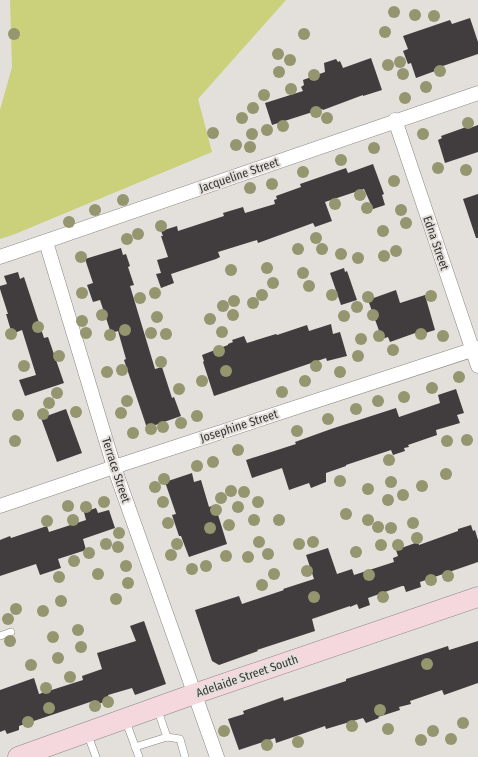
<svg xmlns="http://www.w3.org/2000/svg" width="478" height="757" viewBox="0 0 478 757" font-family="'Fira Sans Condensed',sans-serif">
  <style>
    .green { fill: #cbd07a }
    .building { fill: #413d3f }
    .lines { fill: none; stroke-linecap: round; stroke-linejoin: round }
    .lane-casing { stroke: #898783; stroke-width: 8 }
    .street-casing { stroke: #898783; stroke-width: 15 }
    .secondary-casing { stroke: #898783; stroke-width: 21 }
    .lane { stroke: #fff; stroke-width: 7 }
    .street { stroke: #fff; stroke-width: 14 }
    .secondary { stroke: #f5d8de; stroke-width: 20 }
    .tree { fill: #95956f }
    .labels { text-anchor: middle; dominant-baseline: central; stroke-width: 4; stroke-linejoin: round; paint-order: stroke }
    .street-label { font-size: 12px; fill: #373634; stroke: #e3dfdb }
  </style>
  <rect width="100%" height="100%" fill="#e3dfdb"/>
  <path class="green" d="M10,0H286L198,99L212,152L15,234L0,239V110L12,67Z"/>
  <g class="building">
    <path d="M470,18L478,42V54L434,69L435,71L416,78L411,63L408,64L403,51L408,49L403,36L450,20L452,24Z"/>
    <path d="M371,58L382,90L363,96V95L323,110L322,109L272,125L265,103L303,91L301,87L304,85L303,80L325,72L324,63L336,59L338,62L340,61L343,68Z"/>
    <path d="M478,125V152L445,163L438,140L442,138L441,136L469,126L470,128Z"/>
    <path d="M373,164L384,194L382,195L385,205L373,209L364,189L325,202L332,221L315,227L313,223L258,243L257,240L218,252L220,257L216,259L171,274L174,283L161,288L156,274L161,273L157,260L168,257L161,236H163L161,231L177,226L178,231L224,216L223,213L243,207L245,213L275,204L274,200L277,199L276,196L301,187L300,184L346,168L348,173Z"/>
    <path d="M478,194V238H476L463,199Z"/>
    <path d="M121,248L123,255L126,254L130,266L128,267L134,285L130,286L155,369L162,367L172,398L174,397L181,416L147,428L124,360L126,359L118,331L111,333L100,300L93,302L87,285L93,283L85,259Z"/>
    <path d="M344,268L345,272L347,271L357,300L341,305L330,273Z"/>
    <path d="M18,272L20,279L24,277L44,338L48,337L64,383L25,396L19,380L36,375L22,330L12,334L6,314H8L0,289V286L7,284L4,276Z"/>
    <path d="M396,290L400,303L425,295L435,330L419,335L418,332L390,342L388,337L382,339L368,300Z"/>
    <path d="M331,324L333,334L340,332L347,356L327,361L326,358L214,396L203,362L204,361L202,355L228,345V344L233,342L232,340L244,336L247,343L276,334L277,335L307,325L309,331Z"/>
    <path d="M456,389L464,413L457,415L460,423L436,430L437,435L408,445L409,447L404,448L405,451L393,455L391,450L346,465V466L326,473V482L311,488L309,483L289,490L282,468L252,478L246,460L296,444L295,442L331,429L396,408L399,417L440,403L438,395Z"/>
    <path d="M66,409L82,453L57,462L41,418Z"/>
    <path d="M192,473L194,482L201,480L209,507L215,505L227,544L189,557L181,536H179L172,515L176,514L165,482Z"/>
    <path d="M96,508L98,513L109,510L115,528L83,539L86,550L58,559L61,568L40,575L36,564L0,576V540L10,536L11,538L47,526L49,532L86,520L84,512Z"/>
    <path d="M471,525L473,531L475,530L478,540V562L420,582L421,587L406,592L404,586H402L368,598L370,605L359,609L357,604L350,607V606L312,619L315,631L257,650L258,651L219,665L212,661L195,610L239,596L242,604L284,590L283,589L314,579L306,555L328,548L337,574L352,569L354,575L394,562L393,558L398,556L396,550L418,542L419,545L458,531V529Z"/>
    <path d="M144,621L166,684L135,695L132,688L108,695L110,700L95,705L93,701L19,726V730L7,734L5,730L0,732V690L34,678L39,694L83,680L82,676L102,669L97,653L136,641L130,626Z"/>
    <path d="M478,641V683L444,695L442,690L410,701L411,704L399,707L400,710L378,717L379,718L366,723L363,718L326,729L325,726L276,743L275,738L239,750L228,719L244,714L243,711L283,697L284,701L346,681V679L365,673L448,646L449,650Z"/>
  </g>
  <g class="lines">
    <g class="lane-casing">
      <g id="lane">
        <path d="M0,636L11,632"/>
        <path d="M157,708L167,737"/>
        <path d="M125,719L139,757"/>
        <path d="M87,733L96,757"/>
        <path d="M135,747L167,737L180,739L185,757"/>
      </g>
    </g>
    <g class="street-casing">
      <g id="street">
        <path d="M395,120L478,366"/>
        <path d="M46,242L114,467L217,757"/>
        <path d="M0,257L478,93"/>
        <path d="M0,506L114,467L478,348"/>
      </g>
    </g>
    <g class="secondary-casing">
      <path id="secondary" d="M18,757L194,694L478,597"/>
    </g>
    <use href="#lane" class="lane"/>
    <use href="#street" class="street"/>
    <use href="#secondary" class="secondary"/>
  </g>
  <g class="tree">
    <circle cx="394" cy="12" r="6"/>
    <circle cx="415" cy="15" r="6"/>
    <circle cx="434" cy="16" r="6"/>
    <circle cx="385" cy="32" r="6"/>
    <circle cx="14" cy="34" r="6"/>
    <circle cx="304" cy="34" r="6"/>
    <circle cx="278" cy="54" r="6"/>
    <circle cx="290" cy="60" r="6"/>
    <circle cx="400" cy="62" r="6"/>
    <circle cx="388" cy="65" r="6"/>
    <circle cx="440" cy="71" r="6"/>
    <circle cx="279" cy="72" r="6"/>
    <circle cx="403" cy="74" r="6"/>
    <circle cx="314" cy="75" r="6"/>
    <circle cx="426" cy="87" r="6"/>
    <circle cx="291" cy="89" r="6"/>
    <circle cx="264" cy="95" r="6"/>
    <circle cx="405" cy="98" r="6"/>
    <circle cx="253" cy="108" r="6"/>
    <circle cx="316" cy="112" r="6"/>
    <circle cx="242" cy="118" r="6"/>
    <circle cx="327" cy="118" r="6"/>
    <circle cx="468" cy="123" r="6"/>
    <circle cx="283" cy="126" r="6"/>
    <circle cx="267" cy="130" r="6"/>
    <circle cx="213" cy="133" r="6"/>
    <circle cx="252" cy="134" r="6"/>
    <circle cx="423" cy="134" r="6"/>
    <circle cx="236" cy="145" r="6"/>
    <circle cx="250" cy="147" r="6"/>
    <circle cx="374" cy="148" r="6"/>
    <circle cx="341" cy="160" r="6"/>
    <circle cx="438" cy="168" r="6"/>
    <circle cx="466" cy="170" r="6"/>
    <circle cx="303" cy="172" r="6"/>
    <circle cx="394" cy="181" r="6"/>
    <circle cx="272" cy="184" r="6"/>
    <circle cx="250" cy="188" r="6"/>
    <circle cx="360" cy="195" r="6"/>
    <circle cx="123" cy="200" r="6"/>
    <circle cx="335" cy="204" r="6"/>
    <circle cx="367" cy="208" r="6"/>
    <circle cx="95" cy="210" r="6"/>
    <circle cx="401" cy="210" r="6"/>
    <circle cx="69" cy="222" r="6"/>
    <circle cx="406" cy="223" r="6"/>
    <circle cx="161" cy="226" r="6"/>
    <circle cx="383" cy="231" r="6"/>
    <circle cx="138" cy="234" r="6"/>
    <circle cx="316" cy="238" r="6"/>
    <circle cx="127" cy="239" r="6"/>
    <circle cx="298" cy="249" r="6"/>
    <circle cx="322" cy="249" r="6"/>
    <circle cx="396" cy="251" r="6"/>
    <circle cx="341" cy="254" r="6"/>
    <circle cx="384" cy="256" r="6"/>
    <circle cx="81" cy="257" r="6"/>
    <circle cx="358" cy="258" r="6"/>
    <circle cx="267" cy="268" r="6"/>
    <circle cx="231" cy="270" r="6"/>
    <circle cx="303" cy="273" r="6"/>
    <circle cx="273" cy="283" r="6"/>
    <circle cx="309" cy="286" r="6"/>
    <circle cx="82" cy="293" r="6"/>
    <circle cx="155" cy="293" r="6"/>
    <circle cx="262" cy="295" r="6"/>
    <circle cx="332" cy="295" r="6"/>
    <circle cx="431" cy="296" r="6"/>
    <circle cx="368" cy="297" r="6"/>
    <circle cx="140" cy="298" r="6"/>
    <circle cx="234" cy="301" r="6"/>
    <circle cx="253" cy="303" r="6"/>
    <circle cx="223" cy="306" r="6"/>
    <circle cx="357" cy="307" r="6"/>
    <circle cx="102" cy="315" r="6"/>
    <circle cx="233" cy="315" r="6"/>
    <circle cx="373" cy="315" r="6"/>
    <circle cx="344" cy="316" r="6"/>
    <circle cx="157" cy="317" r="6"/>
    <circle cx="210" cy="319" r="6"/>
    <circle cx="82" cy="321" r="6"/>
    <circle cx="38" cy="327" r="6"/>
    <circle cx="125" cy="330" r="6"/>
    <circle cx="222" cy="332" r="6"/>
    <circle cx="86" cy="333" r="6"/>
    <circle cx="151" cy="333" r="6"/>
    <circle cx="11" cy="334" r="6"/>
    <circle cx="166" cy="334" r="6"/>
    <circle cx="421" cy="334" r="6"/>
    <circle cx="110" cy="335" r="6"/>
    <circle cx="379" cy="336" r="6"/>
    <circle cx="443" cy="336" r="6"/>
    <circle cx="361" cy="339" r="6"/>
    <circle cx="393" cy="350" r="6"/>
    <circle cx="219" cy="351" r="6"/>
    <circle cx="59" cy="356" r="6"/>
    <circle cx="358" cy="356" r="6"/>
    <circle cx="161" cy="362" r="6"/>
    <circle cx="24" cy="366" r="6"/>
    <circle cx="316" cy="366" r="6"/>
    <circle cx="122" cy="370" r="6"/>
    <circle cx="226" cy="371" r="6"/>
    <circle cx="107" cy="372" r="6"/>
    <circle cx="340" cy="372" r="6"/>
    <circle cx="459" cy="377" r="6"/>
    <circle cx="202" cy="381" r="6"/>
    <circle cx="305" cy="381" r="6"/>
    <circle cx="432" cy="388" r="6"/>
    <circle cx="179" cy="389" r="6"/>
    <circle cx="282" cy="392" r="6"/>
    <circle cx="57" cy="393" r="6"/>
    <circle cx="404" cy="397" r="6"/>
    <circle cx="127" cy="401" r="6"/>
    <circle cx="378" cy="401" r="6"/>
    <circle cx="49" cy="403" r="6"/>
    <circle cx="356" cy="409" r="6"/>
    <circle cx="76" cy="412" r="6"/>
    <circle cx="121" cy="413" r="6"/>
    <circle cx="43" cy="414" r="6"/>
    <circle cx="18" cy="415" r="6"/>
    <circle cx="197" cy="416" r="6"/>
    <circle cx="328" cy="419" r="6"/>
    <circle cx="181" cy="423" r="6"/>
    <circle cx="163" cy="427" r="6"/>
    <circle cx="151" cy="429" r="6"/>
    <circle cx="297" cy="431" r="6"/>
    <circle cx="133" cy="433" r="6"/>
    <circle cx="467" cy="440" r="6"/>
    <circle cx="15" cy="441" r="6"/>
    <circle cx="447" cy="441" r="6"/>
    <circle cx="238" cy="450" r="6"/>
    <circle cx="389" cy="460" r="6"/>
    <circle cx="213" cy="462" r="6"/>
    <circle cx="197" cy="466" r="6"/>
    <circle cx="446" cy="474" r="6"/>
    <circle cx="164" cy="479" r="6"/>
    <circle cx="340" cy="481" r="6"/>
    <circle cx="391" cy="482" r="6"/>
    <circle cx="422" cy="486" r="6"/>
    <circle cx="155" cy="487" r="6"/>
    <circle cx="368" cy="489" r="6"/>
    <circle cx="231" cy="491" r="6"/>
    <circle cx="244" cy="492" r="6"/>
    <circle cx="403" cy="495" r="6"/>
    <circle cx="221" cy="498" r="6"/>
    <circle cx="388" cy="500" r="6"/>
    <circle cx="104" cy="502" r="6"/>
    <circle cx="163" cy="502" r="6"/>
    <circle cx="258" cy="502" r="6"/>
    <circle cx="68" cy="506" r="6"/>
    <circle cx="86" cy="507" r="6"/>
    <circle cx="238" cy="507" r="6"/>
    <circle cx="216" cy="510" r="6"/>
    <circle cx="346" cy="514" r="6"/>
    <circle cx="73" cy="520" r="6"/>
    <circle cx="254" cy="520" r="6"/>
    <circle cx="279" cy="520" r="6"/>
    <circle cx="368" cy="520" r="6"/>
    <circle cx="47" cy="521" r="6"/>
    <circle cx="168" cy="523" r="6"/>
    <circle cx="413" cy="523" r="6"/>
    <circle cx="229" cy="525" r="6"/>
    <circle cx="378" cy="527" r="6"/>
    <circle cx="210" cy="528" r="6"/>
    <circle cx="391" cy="528" r="6"/>
    <circle cx="119" cy="533" r="6"/>
    <circle cx="417" cy="538" r="6"/>
    <circle cx="259" cy="542" r="6"/>
    <circle cx="313" cy="542" r="6"/>
    <circle cx="106" cy="544" r="6"/>
    <circle cx="177" cy="544" r="6"/>
    <circle cx="299" cy="544" r="6"/>
    <circle cx="381" cy="545" r="6"/>
    <circle cx="398" cy="545" r="6"/>
    <circle cx="118" cy="547" r="6"/>
    <circle cx="356" cy="552" r="6"/>
    <circle cx="89" cy="553" r="6"/>
    <circle cx="268" cy="554" r="6"/>
    <circle cx="171" cy="555" r="6"/>
    <circle cx="226" cy="556" r="6"/>
    <circle cx="248" cy="557" r="6"/>
    <circle cx="74" cy="561" r="6"/>
    <circle cx="126" cy="566" r="6"/>
    <circle cx="206" cy="566" r="6"/>
    <circle cx="192" cy="569" r="6"/>
    <circle cx="307" cy="571" r="6"/>
    <circle cx="98" cy="574" r="6"/>
    <circle cx="274" cy="574" r="6"/>
    <circle cx="369" cy="575" r="6"/>
    <circle cx="448" cy="576" r="6"/>
    <circle cx="59" cy="577" r="6"/>
    <circle cx="431" cy="580" r="6"/>
    <circle cx="128" cy="583" r="6"/>
    <circle cx="262" cy="585" r="6"/>
    <circle cx="314" cy="597" r="6"/>
    <circle cx="383" cy="597" r="6"/>
    <circle cx="116" cy="599" r="6"/>
    <circle cx="61" cy="601" r="6"/>
    <circle cx="16" cy="609" r="6"/>
    <circle cx="43" cy="611" r="6"/>
    <circle cx="8" cy="619" r="6"/>
    <circle cx="78" cy="630" r="6"/>
    <circle cx="53" cy="637" r="6"/>
    <circle cx="10" cy="641" r="6"/>
    <circle cx="81" cy="647" r="6"/>
    <circle cx="58" cy="658" r="6"/>
    <circle cx="427" cy="664" r="6"/>
    <circle cx="31" cy="665" r="6"/>
    <circle cx="70" cy="677" r="6"/>
    <circle cx="46" cy="688" r="6"/>
    <circle cx="108" cy="702" r="6"/>
    <circle cx="95" cy="706" r="6"/>
    <circle cx="49" cy="708" r="6"/>
    <circle cx="380" cy="710" r="6"/>
    <circle cx="28" cy="722" r="6"/>
    <circle cx="463" cy="723" r="6"/>
    <circle cx="352" cy="726" r="6"/>
    <circle cx="388" cy="729" r="6"/>
    <circle cx="224" cy="731" r="6"/>
    <circle cx="433" cy="731" r="6"/>
    <circle cx="451" cy="739" r="6"/>
    <circle cx="421" cy="740" r="6"/>
    <circle cx="298" cy="742" r="6"/>
    <circle cx="267" cy="745" r="6"/>
  </g>
  <g class="labels">
    <g class="street-label">
      <text transform="translate(239 175) rotate(-19)">Jacqueline Street</text>
      <text transform="translate(436 243) rotate(71)">Edna Street</text>
      <text transform="translate(239 426) rotate(-18)">Josephine Street</text>
      <text transform="translate(116 470) rotate(72)">Terrace Street</text>
      <text transform="translate(247 676) rotate(-19)">Adelaide Street South</text>
    </g>
  </g>
</svg>
